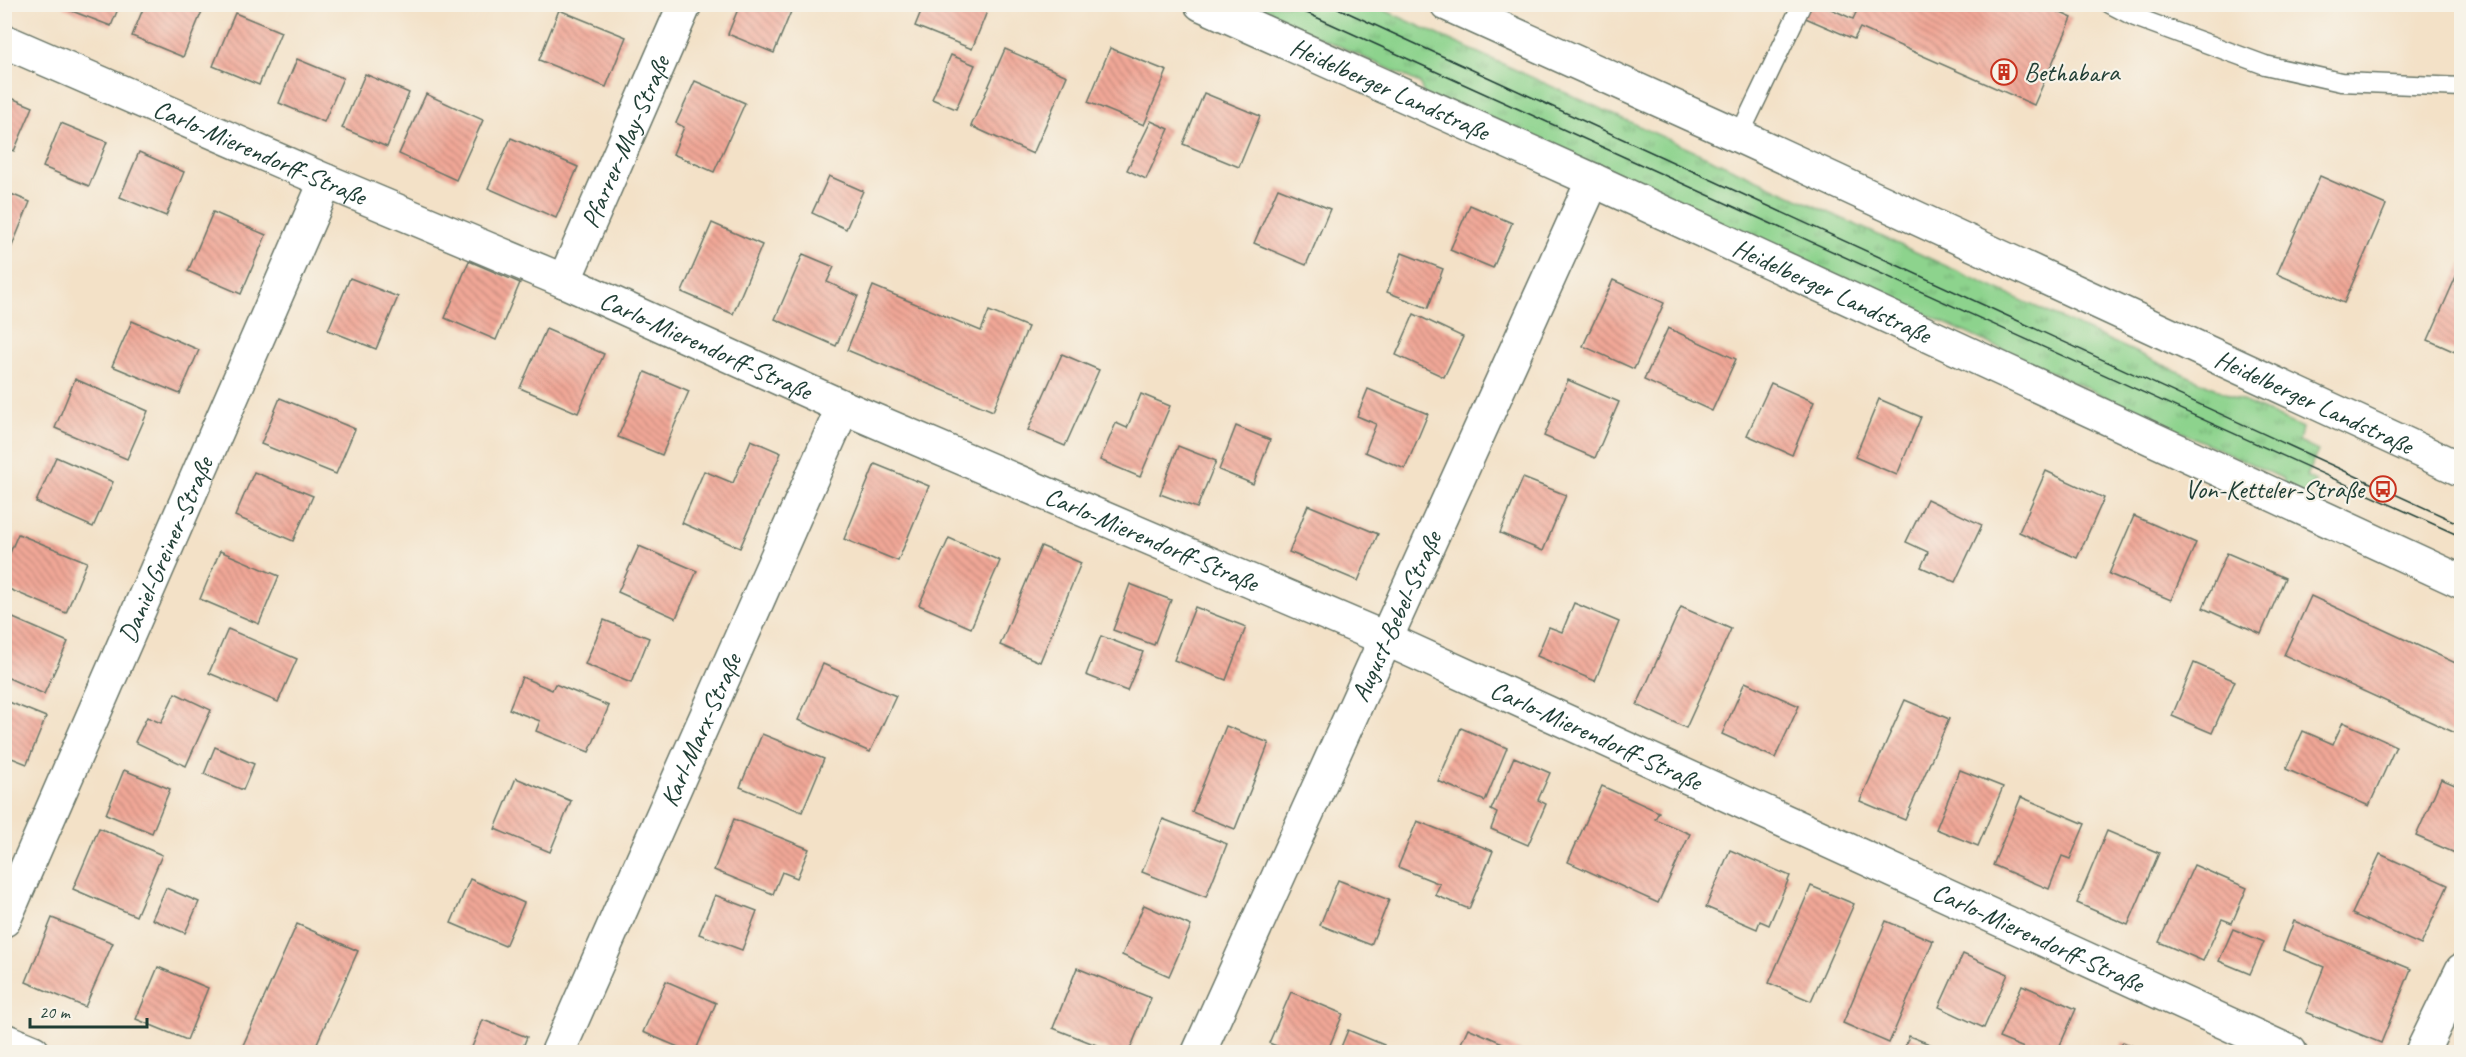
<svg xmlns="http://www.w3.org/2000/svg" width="2466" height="1057" viewBox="0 0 2466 1057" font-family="Caveat,sans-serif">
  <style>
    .grass { fill: url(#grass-tufts); stroke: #568860; stroke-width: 1.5 }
    .building { fill: url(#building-back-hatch) }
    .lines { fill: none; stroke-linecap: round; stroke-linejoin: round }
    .service-casing { stroke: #697667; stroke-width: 21 }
    .minor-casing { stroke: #697667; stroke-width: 36 }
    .tertiary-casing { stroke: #697667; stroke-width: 36 }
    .service { stroke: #fff; stroke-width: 18 }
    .minor { stroke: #fff; stroke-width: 33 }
    .tertiary { stroke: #fff; stroke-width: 33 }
    .tram { stroke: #1f3d34; stroke-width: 1.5 }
    .labels { text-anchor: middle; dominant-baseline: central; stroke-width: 4.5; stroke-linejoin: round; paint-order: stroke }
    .poi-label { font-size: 26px; fill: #1f3d34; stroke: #f7f3e8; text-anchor: start }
    .street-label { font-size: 26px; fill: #1f3d34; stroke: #f7f3e8 }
  </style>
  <defs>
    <pattern id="grass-tufts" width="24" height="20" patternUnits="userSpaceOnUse" patternTransform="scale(1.5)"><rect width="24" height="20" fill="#8dd38d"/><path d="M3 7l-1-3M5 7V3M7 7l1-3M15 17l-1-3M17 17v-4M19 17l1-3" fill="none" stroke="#73ac74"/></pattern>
    <pattern id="building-back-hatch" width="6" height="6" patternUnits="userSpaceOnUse" patternTransform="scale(1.5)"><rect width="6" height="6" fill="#f1a797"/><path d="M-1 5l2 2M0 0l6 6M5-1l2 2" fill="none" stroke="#c3897c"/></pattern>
  </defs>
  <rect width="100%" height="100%" fill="#f7f3e8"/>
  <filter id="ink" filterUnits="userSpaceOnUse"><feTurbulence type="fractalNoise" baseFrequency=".0167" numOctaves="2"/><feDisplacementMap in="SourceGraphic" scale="12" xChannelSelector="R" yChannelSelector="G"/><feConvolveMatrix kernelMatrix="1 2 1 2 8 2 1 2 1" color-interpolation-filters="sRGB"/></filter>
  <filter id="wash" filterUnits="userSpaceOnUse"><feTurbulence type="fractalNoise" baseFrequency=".008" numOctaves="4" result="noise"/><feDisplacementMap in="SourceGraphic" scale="24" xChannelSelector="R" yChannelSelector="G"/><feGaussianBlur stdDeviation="1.35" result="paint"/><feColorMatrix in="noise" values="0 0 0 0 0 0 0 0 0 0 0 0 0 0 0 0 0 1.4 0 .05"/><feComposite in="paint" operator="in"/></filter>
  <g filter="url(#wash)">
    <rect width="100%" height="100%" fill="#f3e1c7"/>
    <path class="grass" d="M1249,5H1373L2302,428L2299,442L2318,451L2306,476L2316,481L2305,500L2283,490L2284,479L1849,279L1837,284L1424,96L1420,83Z"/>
    <g id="blocks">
      <g class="building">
        <path d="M65,4H120L111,26L64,8Z"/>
        <path d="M145,4H205L183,57L132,36Z"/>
        <path d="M740,4H782L792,9L774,53L728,34Z"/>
        <path d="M924,4H990L972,49L915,26Z"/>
        <path d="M1806,4H1820L1853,19L1860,4H2041L2072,18L2034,105L1860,28L1854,39L1801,16Z"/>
        <path d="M559,10L626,37L606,87L539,60Z"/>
        <path d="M235,13L281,32L259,85L213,66Z"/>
        <path d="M1110,48L1167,71L1144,125L1088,102Z"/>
        <path d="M1005,49L1067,76L1033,154L971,126Z"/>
        <path d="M951,55L975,65L956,109L932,99Z"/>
        <path d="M297,59L343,78L324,122L279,103Z"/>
        <path d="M365,74L409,93L387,147L342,128Z"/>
        <path d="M695,81L745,103L714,172L673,154L684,127L676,123Z"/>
        <path d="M1204,93L1260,116L1239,167L1183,144Z"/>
        <path d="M426,94L483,120L456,180L399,154Z"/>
        <path d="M4,95L33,107L14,151L4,147Z"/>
        <path d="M1151,121L1169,129L1146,179L1127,170Z"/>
        <path d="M61,123L107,142L89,186L43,167Z"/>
        <path d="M511,138L578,167L556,218L488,188Z"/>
        <path d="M139,152L184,172L166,216L120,197Z"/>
        <path d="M829,176L863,191L846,229L812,213Z"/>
        <path d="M2320,176L2386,205L2344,303L2277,274Z"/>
        <path d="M1278,188L1330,209L1306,265L1254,243Z"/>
        <path d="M11,194L30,202L12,246L4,243V210Z"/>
        <path d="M1470,205L1512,223L1493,268L1450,250Z"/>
        <path d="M213,212L266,235L241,294L188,271Z"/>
        <path d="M712,223L762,245L733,314L682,292Z"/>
        <path d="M1402,253L1443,269L1428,308L1387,292Z"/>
        <path d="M803,254L834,267L827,282L858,296L836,346L775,319Z"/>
        <path d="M469,261L520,283L496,340L445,318Z"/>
        <path d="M2462,263V355L2428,340Z"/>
        <path d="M350,278L398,297L376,349L328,330Z"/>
        <path d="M1613,280L1664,303L1634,369L1583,346Z"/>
        <path d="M873,286L981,331L989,311L1028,327L993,411L847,350Z"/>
        <path d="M1414,314L1463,337L1444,377L1396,355Z"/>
        <path d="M132,321L199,350L180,394L112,366Z"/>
        <path d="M1668,328L1736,359L1712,411L1644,380Z"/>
        <path d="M546,329L604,354L578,413L520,388Z"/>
        <path d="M1062,354L1099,370L1065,446L1028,430Z"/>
        <path d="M645,372L689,391L662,455L618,437Z"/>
        <path d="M75,379L148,411L127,459L55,428Z"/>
        <path d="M1568,380L1619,402L1595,458L1544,436Z"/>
        <path d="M1771,383L1814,402L1792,455L1747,435Z"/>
        <path d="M1368,389L1428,414L1405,469L1365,452L1376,424L1357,416Z"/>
        <path d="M1141,394L1170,406L1140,477L1100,460L1116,423L1127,428Z"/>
        <path d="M280,398L355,429L336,474L261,444Z"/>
        <path d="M1879,399L1921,417L1897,475L1855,457Z"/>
        <path d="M1236,426L1270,440L1253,484L1219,470Z"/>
        <path d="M751,440L781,453L740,548L682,523L704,471L733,483Z"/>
        <path d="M1178,446L1216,461L1197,508L1160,494Z"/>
        <path d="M56,457L113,482L93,527L36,502Z"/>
        <path d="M875,464L929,486L898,561L844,539Z"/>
        <path d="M2046,471L2104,498L2077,558L2019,532Z"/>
        <path d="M254,472L313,496L293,541L235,516Z"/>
        <path d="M1523,478L1566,495L1543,551L1500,533Z"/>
        <path d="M1927,499L1982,525L1955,582L1921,567L1928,552L1906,542Z"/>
        <path d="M1308,505L1378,534L1358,581L1289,552Z"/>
        <path d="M2134,516L2196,543L2171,600L2109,574Z"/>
        <path d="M18,534L87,562L66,613L4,587V567Z"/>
        <path d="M949,538L1000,561L971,628L919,605Z"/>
        <path d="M639,546L697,571L676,618L618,592Z"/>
        <path d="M1041,546L1081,563L1040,662L1000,645Z"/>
        <path d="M220,551L279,576L259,624L200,599Z"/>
        <path d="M2227,553L2285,578L2261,634L2203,608Z"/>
        <path d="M1130,584L1171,600L1154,645L1113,630Z"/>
        <path d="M2311,596L2462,666V736L2284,655Z"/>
        <path d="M1574,603L1619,622L1595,681L1537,656L1549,627L1562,632Z"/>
        <path d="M1195,607L1246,627L1226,680L1174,660Z"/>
        <path d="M1681,607L1731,629L1686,728L1637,705Z"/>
        <path d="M4,614L68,642L44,694L4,676Z"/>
        <path d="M604,620L649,638L631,683L585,664Z"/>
        <path d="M228,629L297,659L278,702L209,673Z"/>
        <path d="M1101,636L1143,652L1127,691L1086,675Z"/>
        <path d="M2194,663L2235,681L2212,733L2172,716Z"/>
        <path d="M823,664L896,696L870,752L798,720Z"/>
        <path d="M522,677L552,690L555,684L609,706L589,752L536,731L540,721L509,709Z"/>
        <path d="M1745,682L1799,706L1775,758L1722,734Z"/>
        <path d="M175,693L211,710L186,766L135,742L147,717L161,723Z"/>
        <path d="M4,700L46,717L27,764L4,755Z"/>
        <path d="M1905,700L1949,719L1905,820L1860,801Z"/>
        <path d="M2343,722L2396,746L2369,806L2286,769L2303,731L2333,744Z"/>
        <path d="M1226,726L1269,743L1235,829L1192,812Z"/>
        <path d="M1461,728L1507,748L1485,801L1438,781Z"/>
        <path d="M762,734L824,759L802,812L740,787Z"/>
        <path d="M215,747L254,764L243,790L204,774Z"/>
        <path d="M1514,757L1550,773L1538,800L1546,804L1528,845L1491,829L1497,813L1491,810Z"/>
        <path d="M124,770L170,789L152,833L106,814Z"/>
        <path d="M1960,770L2003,787L1978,846L1936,829Z"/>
        <path d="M516,778L571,801L550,852L495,829Z"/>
        <path d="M2441,779L2462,788V856L2416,836Z"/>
        <path d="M1602,786L1659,812L1655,819L1690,834L1658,903L1568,862Z"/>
        <path d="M2021,797L2085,824L2070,859L2062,856L2049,889L1993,865Z"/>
        <path d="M734,819L809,849L797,878L782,872L773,894L714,870Z"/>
        <path d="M1163,819L1227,844L1206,897L1142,872Z"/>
        <path d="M1417,821L1493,851L1469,909L1435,895L1440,884L1398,867Z"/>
        <path d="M99,828L162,855L136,916L73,889Z"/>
        <path d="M2107,831L2159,853L2128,925L2077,903Z"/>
        <path d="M1730,850L1790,876L1769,925L1760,921L1757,929L1706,907Z"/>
        <path d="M2380,854L2448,885L2421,945L2352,914Z"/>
        <path d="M2194,865L2247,888L2232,923L2222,919L2203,961L2159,942Z"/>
        <path d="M470,879L524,903L505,946L451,923Z"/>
        <path d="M1338,880L1389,900L1371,945L1320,925Z"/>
        <path d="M1811,886L1854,904L1811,1001L1769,983Z"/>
        <path d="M166,888L199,902L185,933L152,919Z"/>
        <path d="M715,895L757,911L742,950L699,934Z"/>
        <path d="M1144,905L1191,926L1169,976L1122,955Z"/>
        <path d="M52,918L113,943L85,1007L26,982Z"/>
        <path d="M1886,921L1933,941L1889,1043L1843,1023Z"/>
        <path d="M2294,921L2411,969L2381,1043L2306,1012L2324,967L2283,950Z"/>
        <path d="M297,924L358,951L313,1052H240Z"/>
        <path d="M2233,929L2264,942L2250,974L2219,961Z"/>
        <path d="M1963,954L2008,974L1984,1028L1939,1007Z"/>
        <path d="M158,967L208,988L187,1040L136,1019Z"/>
        <path d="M1077,968L1151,998L1129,1052H1114L1053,1028Z"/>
        <path d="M666,981L716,1003L695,1052H690L643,1032Z"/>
        <path d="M2022,985L2076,1009L2057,1052H2034L1999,1038Z"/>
        <path d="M1291,992L1343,1014L1327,1052H1292L1269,1043Z"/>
        <path d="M483,1020L527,1037L521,1052H470Z"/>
        <path d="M1468,1028L1523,1052H1457Z"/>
        <path d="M1348,1030L1384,1045L1381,1052H1339Z"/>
        <path d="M1909,1036L1937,1047L1935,1052H1903Z"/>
        <path d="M2123,1042L2148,1052H2118Z"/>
      </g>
    </g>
  </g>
  <g filter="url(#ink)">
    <use href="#blocks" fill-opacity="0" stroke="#697667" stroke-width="1.5"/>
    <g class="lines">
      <g class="service-casing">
        <g id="service">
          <path d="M2110,4L2135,17L2265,65L2341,82L2462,87"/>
          <path d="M1739,136L1802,4"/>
        </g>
      </g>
      <g class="minor-casing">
        <g id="minor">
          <path id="s1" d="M1201,4L1593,180L2462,582"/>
          <path id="s2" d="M4,41L326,181L564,281L843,407L1386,639L2290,1052"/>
          <path id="s3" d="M564,281L685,4"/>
          <path id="s4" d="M4,920L326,181"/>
          <path d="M4,1040L33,1052"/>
          <path id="s5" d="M558,1052L843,407"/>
          <path id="s6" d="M1199,1052L1593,180"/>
          <path d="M2422,1052L2462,970"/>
        </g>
      </g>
      <g class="tertiary-casing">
        <g id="tertiary">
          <path id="s7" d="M1447,4L1739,136L2462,470"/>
        </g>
      </g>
      <use href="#service" class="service"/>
      <use href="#minor" class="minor"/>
      <use href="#tertiary" class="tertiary"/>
      <g class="tram">
        <path d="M1287,4L2462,537"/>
        <path d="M1329,4L2462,525"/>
      </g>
    </g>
  </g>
  <defs>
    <g id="building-ring" transform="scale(1.35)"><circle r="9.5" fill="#f7f3e8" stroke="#c8321e" stroke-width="1.5"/><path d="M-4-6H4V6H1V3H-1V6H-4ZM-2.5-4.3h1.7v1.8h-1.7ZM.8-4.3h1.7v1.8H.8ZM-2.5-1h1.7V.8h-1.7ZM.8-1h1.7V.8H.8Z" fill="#c8321e"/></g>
    <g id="bus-ring" transform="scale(1.35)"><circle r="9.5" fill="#f7f3e8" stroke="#c8321e" stroke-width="1.5"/><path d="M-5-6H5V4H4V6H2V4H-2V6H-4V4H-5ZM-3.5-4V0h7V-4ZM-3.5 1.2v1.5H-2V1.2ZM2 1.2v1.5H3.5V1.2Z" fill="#c8321e"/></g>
  </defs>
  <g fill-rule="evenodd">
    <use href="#building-ring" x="2004" y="72"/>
    <use href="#bus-ring" x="2383" y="489"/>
  </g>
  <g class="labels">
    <g class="poi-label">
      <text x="2024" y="72">Bethabara</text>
      <text x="2364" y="489" text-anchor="end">Von-Ketteler-Straße</text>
    </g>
    <g class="street-label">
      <text stroke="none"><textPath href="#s1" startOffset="207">Heidelberger Landstraße</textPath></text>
      <text stroke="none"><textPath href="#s3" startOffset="152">Pfarrer-May-Straße</textPath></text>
      <text stroke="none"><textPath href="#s2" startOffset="279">Carlo-Mierendorff-Straße</textPath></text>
      <text stroke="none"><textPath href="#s1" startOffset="693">Heidelberger Landstraße</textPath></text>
      <text stroke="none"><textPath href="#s2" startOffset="765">Carlo-Mierendorff-Straße</textPath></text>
      <text stroke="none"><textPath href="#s7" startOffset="954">Heidelberger Landstraße</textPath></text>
      <text stroke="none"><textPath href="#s2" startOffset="1251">Carlo-Mierendorff-Straße</textPath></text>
      <text stroke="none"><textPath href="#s4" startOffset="404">Daniel-Greiner-Straße</textPath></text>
      <text stroke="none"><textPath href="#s6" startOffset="478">August-Bebel-Straße</textPath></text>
      <text stroke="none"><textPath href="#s5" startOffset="352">Karl-Marx-Straße</textPath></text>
      <text stroke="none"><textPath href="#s2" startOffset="1737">Carlo-Mierendorff-Straße</textPath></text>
      <text stroke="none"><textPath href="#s2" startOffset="2223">Carlo-Mierendorff-Straße</textPath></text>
    </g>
  </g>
  <rect width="2466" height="1057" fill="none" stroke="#f7f3e8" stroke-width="24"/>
  <path d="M30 1018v9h117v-9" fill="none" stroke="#1f3d34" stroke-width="3"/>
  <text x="39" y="1018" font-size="18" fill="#1f3d34" stroke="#f7f3e8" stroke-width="4.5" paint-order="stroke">20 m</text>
</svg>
